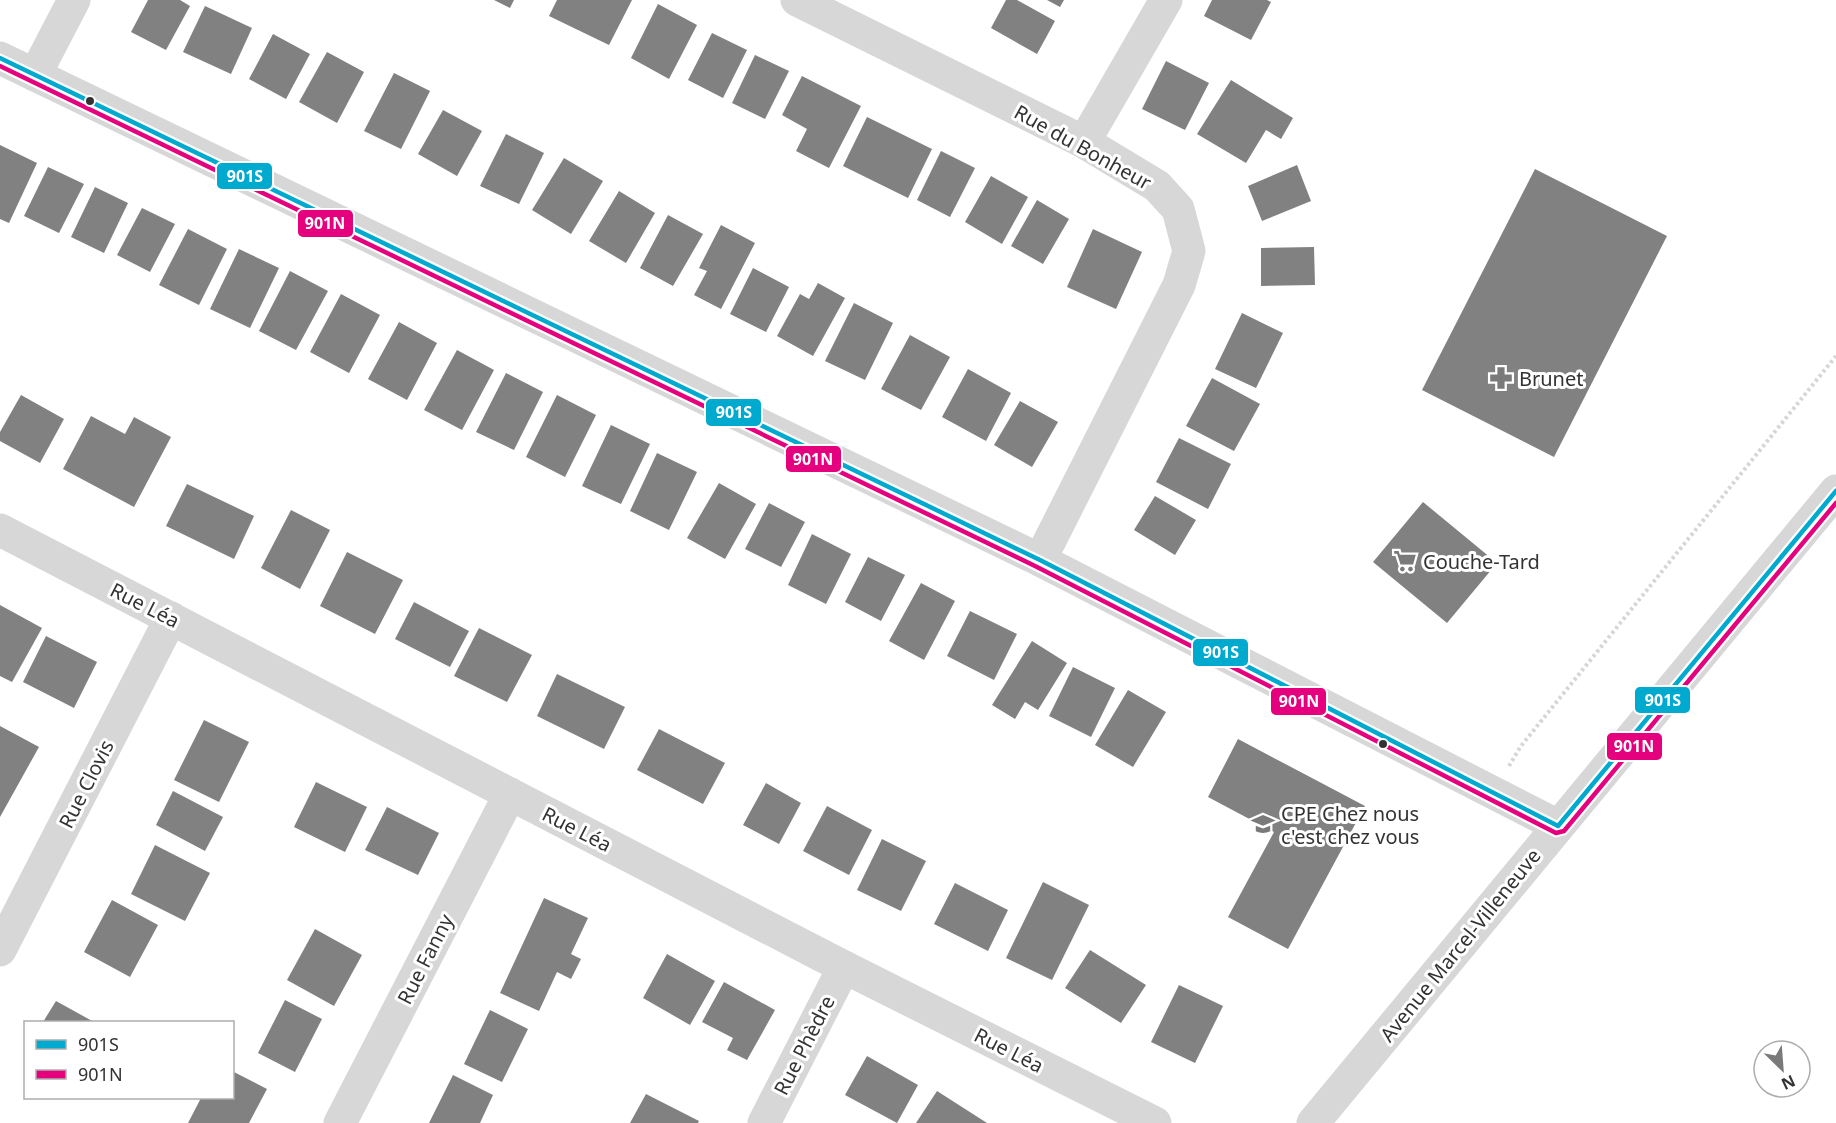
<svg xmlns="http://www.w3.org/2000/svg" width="1836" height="1123" viewBox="0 0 1836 1123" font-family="'Noto Sans',sans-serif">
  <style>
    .building { fill: #818181 }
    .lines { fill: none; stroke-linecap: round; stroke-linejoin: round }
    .path { stroke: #d6d6d6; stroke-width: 4; stroke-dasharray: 3 3; stroke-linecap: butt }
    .minor { stroke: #d7d7d7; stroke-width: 33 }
    .tertiary { stroke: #d7d7d7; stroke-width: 33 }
    .bus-1-casing { stroke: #fff; stroke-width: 9 }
    .bus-2-casing { stroke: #fff; stroke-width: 9 }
    .bus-1 { stroke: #00a9ce; stroke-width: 4.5 }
    .bus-2 { stroke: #e5007d; stroke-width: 4.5 }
    .bus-dot { fill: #333; stroke: #fff; stroke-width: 2 }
    .labels { text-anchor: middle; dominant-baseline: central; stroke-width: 6; stroke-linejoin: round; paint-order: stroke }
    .street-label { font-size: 20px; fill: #333; stroke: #fff }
    .poi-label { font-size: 20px; fill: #333; stroke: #fff; text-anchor: start }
    .line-badge { stroke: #fff; stroke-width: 2 }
    .badge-label { font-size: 16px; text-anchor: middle; font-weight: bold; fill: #fff }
  </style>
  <rect width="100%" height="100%" fill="#fff"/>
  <g class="building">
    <path d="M148,0H180L190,6L166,50L131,32Z"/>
    <path d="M494,0H514L510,8Z"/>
    <path d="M557,0H632L609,45L549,16Z"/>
    <path d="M1006,0H1017L1055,21L1037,54L991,28Z"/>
    <path d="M1047,0H1064L1060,7Z"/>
    <path d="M1212,0H1267L1271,2L1251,40L1204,16Z"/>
    <path d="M658,4L697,25L669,79L631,58Z"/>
    <path d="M205,6L252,28L231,74L183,52Z"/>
    <path d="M712,33L747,50L723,98L688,80Z"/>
    <path d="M273,34L310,54L286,99L249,79Z"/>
    <path d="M327,52L364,72L337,123L299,102Z"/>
    <path d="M755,55L789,71L765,119L732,103Z"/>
    <path d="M1166,61L1209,83L1185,130L1142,109Z"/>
    <path d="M394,73L430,91L401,149L364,131Z"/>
    <path d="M802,76L861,106L829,168L796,151L807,129L782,115Z"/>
    <path d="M1231,80L1293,118L1281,139L1266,130L1246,163L1197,134Z"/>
    <path d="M443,110L482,131L457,176L418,154Z"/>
    <path d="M867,117L932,149L908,198L843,166Z"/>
    <path d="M506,134L544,153L519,204L480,186Z"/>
    <path d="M0,145L37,163L9,223L0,219Z"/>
    <path d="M941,151L975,168L950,217L917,200Z"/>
    <path d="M564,158L603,181L571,234L532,210Z"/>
    <path d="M1297,165L1311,201L1262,221L1248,186Z"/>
    <path d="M48,167L84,184L59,233L24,216Z"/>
    <path d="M1535,169L1667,236L1554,457L1422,390Z"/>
    <path d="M991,176L1028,197L1002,244L965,222Z"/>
    <path d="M95,187L128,203L104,253L71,237Z"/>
    <path d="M619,191L655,213L626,263L589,241Z"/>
    <path d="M1037,200L1069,219L1043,264L1011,246Z"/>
    <path d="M142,208L175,224L150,272L117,255Z"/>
    <path d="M668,215L703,234L673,286L640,268Z"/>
    <path d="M721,225L755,243L721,309L694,295L707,271L699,268Z"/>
    <path d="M188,229L227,249L199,305L159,285Z"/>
    <path d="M1093,229L1142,252L1116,309L1067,287Z"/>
    <path d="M1314,247L1315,285L1261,286V248Z"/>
    <path d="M239,249L279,268L250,328L210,309Z"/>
    <path d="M753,268L789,287L766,332L730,314Z"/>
    <path d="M290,271L328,291L296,350L259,331Z"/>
    <path d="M818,283L845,298L813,356L777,336L800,294L809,299Z"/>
    <path d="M341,294L380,315L349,373L310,352Z"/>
    <path d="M854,303L893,323L865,380L825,361Z"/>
    <path d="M1242,313L1283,333L1256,388L1215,369Z"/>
    <path d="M399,322L437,343L407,400L368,379Z"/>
    <path d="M910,335L950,357L921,410L881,389Z"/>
    <path d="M457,350L494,370L462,430L424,410Z"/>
    <path d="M968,369L1011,393L986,441L942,417Z"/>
    <path d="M506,373L543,392L514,450L476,432Z"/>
    <path d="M1212,378L1260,404L1234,451L1186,426Z"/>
    <path d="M21,395L64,419L40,463L0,441V432Z"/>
    <path d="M557,395L596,415L565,477L526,457Z"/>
    <path d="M1020,401L1058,422L1032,467L994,445Z"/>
    <path d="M91,416L125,434L134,417L171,437L134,507L63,469Z"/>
    <path d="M611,425L650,444L621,504L582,486Z"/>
    <path d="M1179,438L1231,464L1208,509L1156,482Z"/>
    <path d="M657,453L697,472L669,530L630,511Z"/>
    <path d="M719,483L756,504L725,559L687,538Z"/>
    <path d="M187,484L254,516L234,559L166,526Z"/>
    <path d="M1155,496L1196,520L1175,555L1134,530Z"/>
    <path d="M1423,502L1497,563L1447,623L1373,562Z"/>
    <path d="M769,503L805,522L781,567L745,549Z"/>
    <path d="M291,510L330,530L300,589L261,568Z"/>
    <path d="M812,534L851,554L826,604L788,585Z"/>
    <path d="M347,552L403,580L375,634L320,606Z"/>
    <path d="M868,557L905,575L881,621L845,602Z"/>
    <path d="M921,583L955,601L924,660L889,641Z"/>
    <path d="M414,602L469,631L450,667L395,639Z"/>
    <path d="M0,605L42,628L12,682L0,676Z"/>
    <path d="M970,611L1017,634L994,680L947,656Z"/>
    <path d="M479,628L532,655L507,702L454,676Z"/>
    <path d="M46,636L97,662L74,708L23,682Z"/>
    <path d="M1032,641L1067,663L1038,710L1025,702L1015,719L992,705Z"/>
    <path d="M1073,667L1115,688L1091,737L1049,716Z"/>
    <path d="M557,674L625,707L604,749L537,716Z"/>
    <path d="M1128,690L1166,712L1133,767L1095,745Z"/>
    <path d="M204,720L249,742L219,802L174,780Z"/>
    <path d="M0,726L39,747L0,817Z"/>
    <path d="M659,729L725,763L703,804L637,770Z"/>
    <path d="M1238,739L1365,806L1288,949L1228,917L1274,832L1208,797Z"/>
    <path d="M316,782L367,807L345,852L294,827Z"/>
    <path d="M766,783L801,803L779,844L743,825Z"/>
    <path d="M173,791L223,817L205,851L156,825Z"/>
    <path d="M827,806L872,830L849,875L803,851Z"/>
    <path d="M387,807L439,833L418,875L365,850Z"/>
    <path d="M882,839L926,861L901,911L857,890Z"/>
    <path d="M155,845L210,873L185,921L131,894Z"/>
    <path d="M1043,882L1089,905L1052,980L1006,958Z"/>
    <path d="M955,883L1008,910L988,951L934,924Z"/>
    <path d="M544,898L588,918L571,954L581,959L571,979L557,972L539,1011L500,993Z"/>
    <path d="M112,900L158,925L130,977L84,952Z"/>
    <path d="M315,929L362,955L334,1006L287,980Z"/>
    <path d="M1090,950L1146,985L1121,1023L1065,988Z"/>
    <path d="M667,954L715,981L690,1025L643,998Z"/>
    <path d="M724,982L775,1010L747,1060L727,1050L733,1038L702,1022Z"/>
    <path d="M1179,985L1223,1006L1195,1063L1151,1042Z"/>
    <path d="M285,1000L322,1019L295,1072L258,1053Z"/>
    <path d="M56,1001L94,1022H43Z"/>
    <path d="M490,1010L528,1029L502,1082L464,1064Z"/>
    <path d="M867,1056L918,1085L897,1123L845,1095Z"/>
    <path d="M232,1071L267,1089L249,1123H188L201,1098H232Z"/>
    <path d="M453,1075L493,1095L480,1123H429Z"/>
    <path d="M937,1091L987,1123H916Z"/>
    <path d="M646,1094L699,1121L698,1123H630Z"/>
  </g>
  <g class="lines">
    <path class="path" d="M1509,766L1521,746L1836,356"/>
    <g class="minor">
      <path d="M797,0L1084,142L1157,186L1178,209L1189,251L1179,285L1040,560"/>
      <path d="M0,58L1040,560L1558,826"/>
      <path d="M35,75L74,0"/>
      <path d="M1084,142L1166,0"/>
      <path d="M0,530L844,967L1155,1123"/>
      <path d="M0,950L171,618"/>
      <path d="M340,1123L510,794"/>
      <path d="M764,1123L844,967"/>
    </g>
    <path class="tertiary" d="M1313,1123L1836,491"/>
    <g class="bus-1-casing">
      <path id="bus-1" d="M0,58L1040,560L1558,826L1836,491"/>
    </g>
    <g class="bus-2-casing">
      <path id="bus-2" d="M0,66L1037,567L1556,833L1564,831L1836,503"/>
    </g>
    <use href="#bus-1" class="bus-1"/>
    <use href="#bus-2" class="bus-2"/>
  </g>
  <defs>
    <g id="pharmacy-bare" transform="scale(1.8)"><path d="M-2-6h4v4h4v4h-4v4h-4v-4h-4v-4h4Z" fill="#7a7a7a" stroke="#fff" stroke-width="2.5" paint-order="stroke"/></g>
    <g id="supermarket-bare" transform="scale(1.8)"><path d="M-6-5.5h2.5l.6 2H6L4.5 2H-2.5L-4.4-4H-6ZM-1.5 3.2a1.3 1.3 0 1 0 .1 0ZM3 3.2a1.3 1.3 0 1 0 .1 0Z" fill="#7a7a7a" stroke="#fff" stroke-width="2.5" paint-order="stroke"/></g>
    <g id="school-bare" transform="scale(1.8)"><path d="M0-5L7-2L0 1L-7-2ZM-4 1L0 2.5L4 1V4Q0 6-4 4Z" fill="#7a7a7a" stroke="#fff" stroke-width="2.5" paint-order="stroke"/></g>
  </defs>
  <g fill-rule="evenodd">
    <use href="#pharmacy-bare" x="1501" y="378"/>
    <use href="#supermarket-bare" x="1405" y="561"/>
    <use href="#school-bare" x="1263" y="824"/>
  </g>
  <g class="bus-dot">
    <circle cx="90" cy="101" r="5"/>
    <circle cx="1383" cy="744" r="5"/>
  </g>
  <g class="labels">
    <g class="street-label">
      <text transform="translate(1083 147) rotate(29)">Rue du Bonheur</text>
      <text transform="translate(145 605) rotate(27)">Rue Léa</text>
      <text transform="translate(86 784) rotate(-63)">Rue Clovis</text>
      <text transform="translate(577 829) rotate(27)">Rue Léa</text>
      <text transform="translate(1460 945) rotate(-51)">Avenue Marcel-Villeneuve</text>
      <text transform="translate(425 959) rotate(-63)">Rue Fanny</text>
      <text transform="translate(804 1045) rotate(-63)">Rue Phèdre</text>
      <text transform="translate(1009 1050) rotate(27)">Rue Léa</text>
    </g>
    <g class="poi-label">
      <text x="1519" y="378">Brunet</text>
      <text x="1423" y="561">Couche-Tard</text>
      <text x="1281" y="813">CPE Chez nous<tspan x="1281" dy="23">c'est chez vous</tspan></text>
    </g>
  </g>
  <g class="line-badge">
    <rect x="216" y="162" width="57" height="28" rx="6" fill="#00a9ce"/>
    <rect x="297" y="209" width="57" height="29" rx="6" fill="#e5007d"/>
    <rect x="705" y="398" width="57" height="29" rx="6" fill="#00a9ce"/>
    <rect x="785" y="445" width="57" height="28" rx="6" fill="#e5007d"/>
    <rect x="1192" y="638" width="57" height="29" rx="6" fill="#00a9ce"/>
    <rect x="1634" y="686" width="57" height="28" rx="6" fill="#00a9ce"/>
    <rect x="1270" y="687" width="57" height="29" rx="6" fill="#e5007d"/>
    <rect x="1606" y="732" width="57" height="29" rx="6" fill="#e5007d"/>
  </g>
  <g class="badge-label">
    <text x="245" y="182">901S</text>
    <text x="325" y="229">901N</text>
    <text x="734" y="418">901S</text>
    <text x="813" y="465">901N</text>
    <text x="1221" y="658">901S</text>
    <text x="1663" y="706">901S</text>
    <text x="1299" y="707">901N</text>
    <text x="1634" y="752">901N</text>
  </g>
  <rect x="24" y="1021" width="210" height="78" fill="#ffffff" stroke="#adadad" stroke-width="1.5"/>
  <rect x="36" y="1040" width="30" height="9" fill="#00a9ce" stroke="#adadad" stroke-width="1.5"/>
  <text x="78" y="1051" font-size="18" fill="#333333">901S</text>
  <rect x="36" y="1070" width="30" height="9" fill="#e5007d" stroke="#adadad" stroke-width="1.5"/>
  <text x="78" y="1081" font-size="18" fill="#333333">901N</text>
  <g transform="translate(1782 1069) rotate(155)"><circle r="28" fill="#ffffff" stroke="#adadad" stroke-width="1.5"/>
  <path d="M0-4.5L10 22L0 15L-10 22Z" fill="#7a7a7a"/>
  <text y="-9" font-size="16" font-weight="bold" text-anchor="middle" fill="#333333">N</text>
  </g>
</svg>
